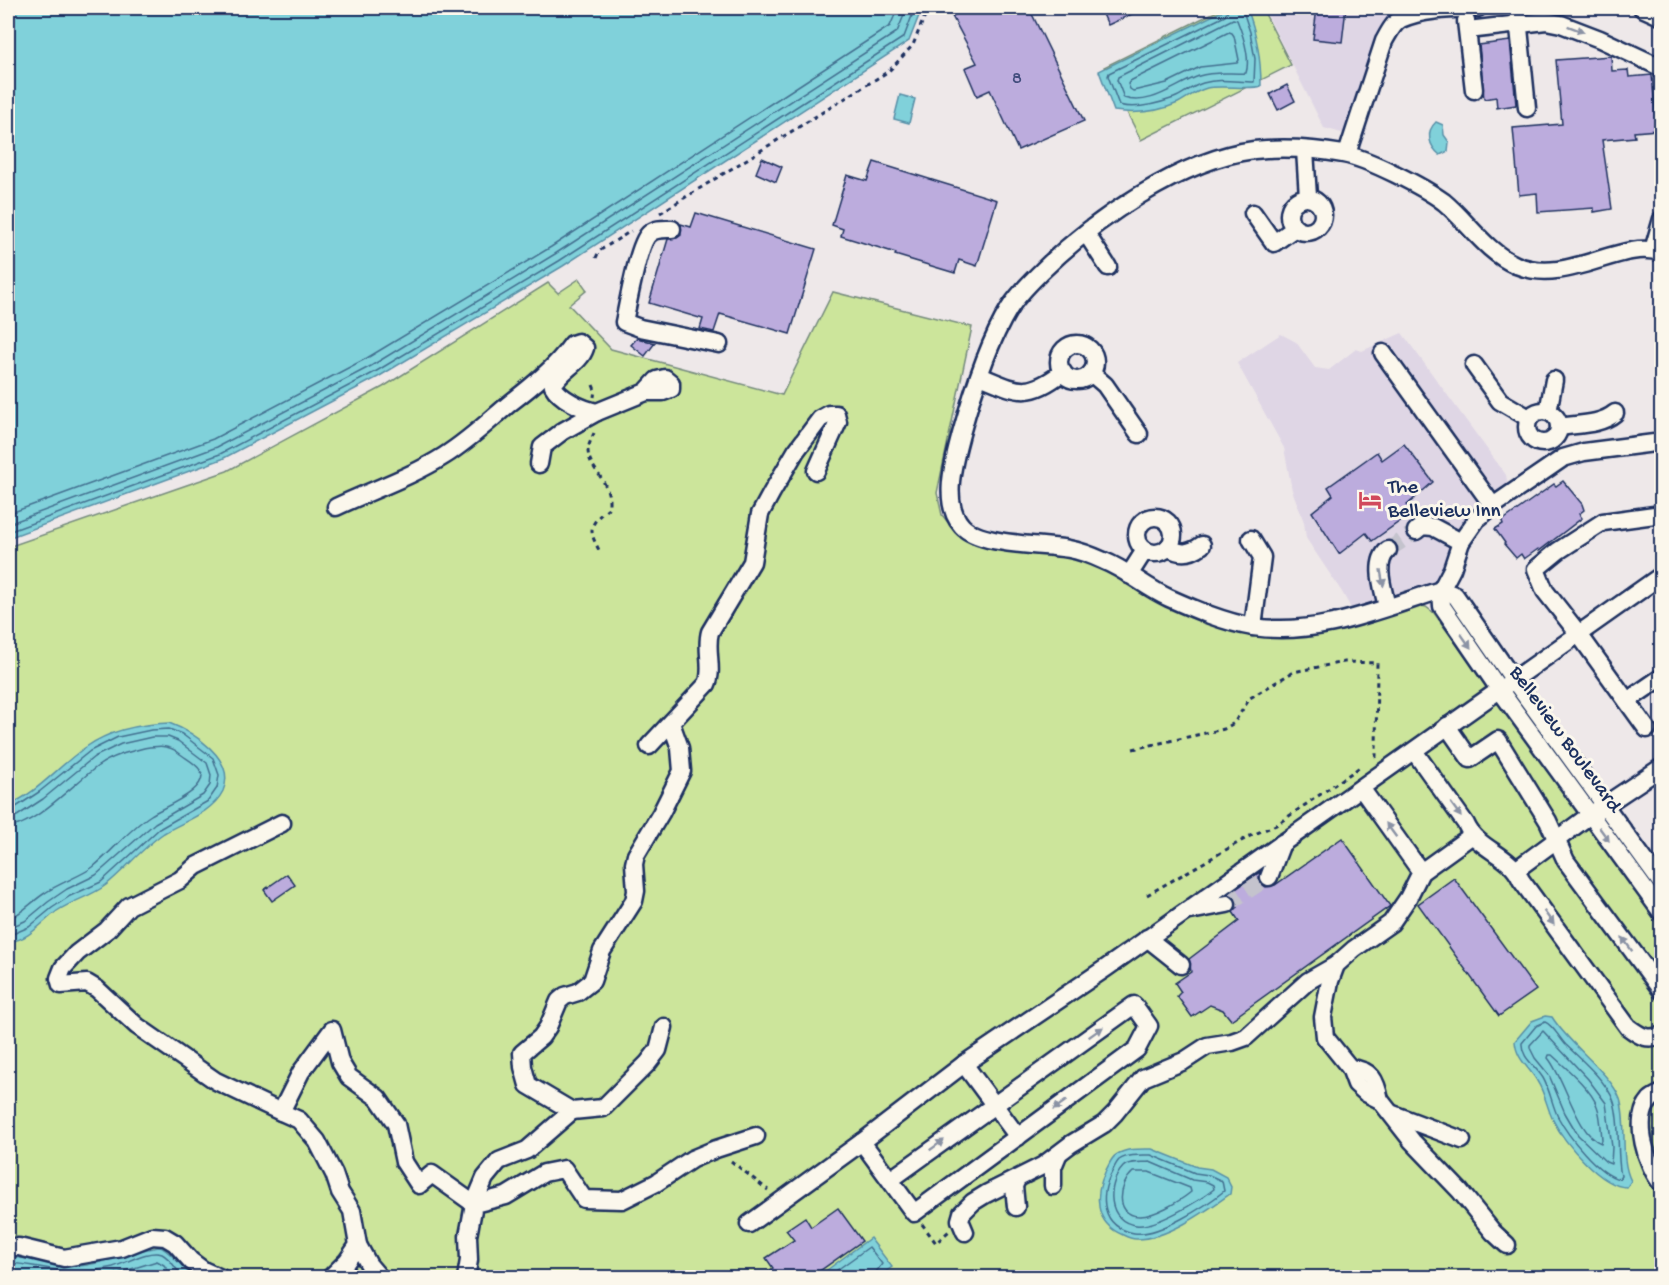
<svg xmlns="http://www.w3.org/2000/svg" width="1669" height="1285" viewBox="0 0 1669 1285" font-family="'Gochi Hand',sans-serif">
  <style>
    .built { fill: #dfd6e5 }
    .green { fill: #cce59b; stroke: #748a7c; stroke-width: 1.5 }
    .water { fill: #80d1da; stroke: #5890a8; stroke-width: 1.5 }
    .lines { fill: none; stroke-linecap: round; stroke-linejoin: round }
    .shore { stroke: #437090; stroke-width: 1.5 }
    .building { fill: #bcacdd; stroke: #1b2f5e; stroke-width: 1.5 }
    .minor-tunnel { stroke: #c4c3cd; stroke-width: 16; stroke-dasharray: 16 8; stroke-linecap: butt }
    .minor-casing { stroke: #1b2f5e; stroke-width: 21 }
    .path { stroke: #1b2f5e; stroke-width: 3; stroke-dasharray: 4.5 4.5; stroke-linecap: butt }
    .minor { stroke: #fbf7ec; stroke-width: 16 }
    .oneway { fill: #8b93a5 }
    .labels { text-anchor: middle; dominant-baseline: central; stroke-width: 6; stroke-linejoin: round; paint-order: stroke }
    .number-label { font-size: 18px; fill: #434e7e }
    .poi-label { font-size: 21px; fill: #1b2f5e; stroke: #fbf7ec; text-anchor: start }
    .street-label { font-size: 21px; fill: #1b2f5e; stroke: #fbf7ec }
  </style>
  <rect width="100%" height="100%" fill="#eee8e9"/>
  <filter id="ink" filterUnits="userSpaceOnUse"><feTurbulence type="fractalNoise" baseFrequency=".0167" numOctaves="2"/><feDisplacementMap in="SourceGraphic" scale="12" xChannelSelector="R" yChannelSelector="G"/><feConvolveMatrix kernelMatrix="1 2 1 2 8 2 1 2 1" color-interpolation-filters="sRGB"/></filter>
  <g filter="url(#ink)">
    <g class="built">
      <path d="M1264,8H1415L1394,14L1383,26L1375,40L1345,134L1324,128Z"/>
      <path d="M1402,333L1506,475L1508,486L1435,583L1352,610L1342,592L1306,538L1304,522L1292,490L1284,448L1237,363L1281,334L1296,342L1315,368L1329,370L1356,349L1362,351Z"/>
    </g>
    <g class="green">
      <path d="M1223,8H1262L1291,65L1141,140L1104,67Z"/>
      <path d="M579,279L587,290L569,305L611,349L782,395L833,292L972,327L937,493L942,515L954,530L972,544L1074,556L1105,569L1146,595L1229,627L1261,634L1414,604L1426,607L1434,613L1661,927V1277H8V547L227,471L383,387L548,283L558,293Z"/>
    </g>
    <g class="water">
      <path d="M8,8H922L909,41L563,266L378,377L222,459L8,538Z"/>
      <path d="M1228,8H1247C1257,34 1261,58 1261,86C1253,90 1221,85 1207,88C1196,91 1187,98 1178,103C1158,112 1135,114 1114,111L1099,71Z"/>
      <path d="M900,95L915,99L909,123L894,119Z"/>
      <path d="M1436,122L1443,125L1444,135L1449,142L1448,151L1440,155C1429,146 1425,132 1436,122Z"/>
      <path d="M169,723C193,732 237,759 223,791C212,813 184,821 164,833C143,847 126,869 106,885C92,896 72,901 57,911C41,923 29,940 8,942V805C38,793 59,765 86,747C110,730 140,724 169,723Z"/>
      <path d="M1545,1016L1552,1017C1569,1045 1610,1072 1620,1099C1628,1125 1619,1158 1631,1181L1627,1187C1601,1187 1564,1142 1553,1120C1547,1108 1545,1093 1537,1081C1529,1067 1516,1059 1515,1041L1532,1021Z"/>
      <path d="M1152,1149L1197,1167L1211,1169L1226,1177L1231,1187L1230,1194C1206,1211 1166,1240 1136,1239C1131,1239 1127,1237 1123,1235C1094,1223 1094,1195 1106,1170C1109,1165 1111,1158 1116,1155C1127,1148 1140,1149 1152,1149Z"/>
      <path d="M870,1238L892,1267L878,1277H833L827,1270Z"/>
      <path d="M161,1247C176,1256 181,1268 194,1277L8,1278V1257H9C32,1257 56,1268 79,1266C108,1264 133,1249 161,1247Z"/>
    </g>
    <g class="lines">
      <g class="shore">
        <path d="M1229,8L1225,16L1109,73L1108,76L1119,105C1135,110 1157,104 1174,98C1184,94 1192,86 1203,83C1220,78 1237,82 1254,82L1255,59L1250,32L1242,8"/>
        <path d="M1233,19L1237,20C1243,35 1251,57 1246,73C1231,74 1214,71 1199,76C1176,84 1150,107 1124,98L1117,80L1118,77Z"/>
        <path d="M1229,32L1232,33L1234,36L1239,60L1237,63L1200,67L1167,83L1133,91L1130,89L1128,84L1130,81Z"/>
        <path d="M8,514L213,439L367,358L551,247L890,26L898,8"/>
        <path d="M8,524L217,447L371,366L555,254L897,32L907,8"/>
        <path d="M8,532L220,454L375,372L559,261L904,37L915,8"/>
        <path d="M8,810L13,809L39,792L90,751L118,737L151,730L169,729L182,734L213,758L219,775L217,788L208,801L159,829L101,882L70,896L52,908L29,927L8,936"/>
        <path d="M8,818L17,816L43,799L94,757L121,744L152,737H168L178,741L207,763L211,775L210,785L203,795L155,823L96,875L67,889L48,902L25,921L8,928"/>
        <path d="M8,827C35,826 75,782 98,766C112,756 128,752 144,748C157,746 168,744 179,753C185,758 196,763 200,770C212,789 163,807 151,815C129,829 113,851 93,867C81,876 59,883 45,893C31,902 23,913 8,919"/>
        <path d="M1545,1022C1553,1025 1560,1039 1566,1045C1581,1059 1608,1083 1614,1102C1621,1126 1616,1152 1621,1176L1619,1179C1598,1174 1568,1136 1558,1117C1552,1105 1550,1090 1543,1078C1536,1066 1521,1058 1522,1043L1536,1026Z"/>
        <path d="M1543,1031L1588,1079L1606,1103L1612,1147L1611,1164L1606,1162L1578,1135L1565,1113L1549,1075L1535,1058L1530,1048V1045Z"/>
        <path d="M1549,1055H1552C1566,1068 1591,1089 1597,1106C1601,1116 1601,1129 1602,1140L1601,1143C1577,1135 1565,1078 1548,1058Z"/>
        <path d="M1151,1155L1195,1173L1209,1175L1222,1181L1224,1191C1207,1205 1158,1237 1134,1233C1101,1227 1099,1196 1112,1172C1114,1168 1116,1163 1119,1160C1128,1154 1141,1155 1151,1155Z"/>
        <path d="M1150,1162L1192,1180L1207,1182L1213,1185L1214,1189C1199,1201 1155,1228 1136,1225C1107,1222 1106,1185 1123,1167C1129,1161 1142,1163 1150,1162Z"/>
        <path d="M1133,1172H1149L1190,1188L1191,1192C1180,1201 1153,1217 1139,1216C1114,1215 1119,1184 1133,1172Z"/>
        <path d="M8,1263C31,1264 53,1271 76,1272C84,1272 105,1269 113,1267C127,1263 148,1249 162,1254C172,1259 176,1271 184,1278"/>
        <path d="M89,1278L115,1274L157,1261L164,1265L173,1278"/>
        <path d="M837,1278V1270L869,1247L882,1264L876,1272L875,1278"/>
      </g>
    </g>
    <g class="building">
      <path d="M971,8H1029L1084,121L1018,150L990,90L977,96L965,68L977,63L952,16Z"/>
      <path d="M1111,8H1145L1108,25L1102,12Z"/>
      <path d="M1317,8H1346L1342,42L1313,39Z"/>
      <path d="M1510,41L1516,105L1497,108L1496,97L1484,99L1479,45Z"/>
      <path d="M1611,56L1612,71L1628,70L1629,77L1652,75L1657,130L1634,132L1635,137L1602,140L1612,209L1594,212V208L1538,212L1537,193L1519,195L1513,128L1562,124L1556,60Z"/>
      <path d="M1287,85L1295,101L1278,110L1270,94Z"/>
      <path d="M762,158L782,167L776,182L756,173Z"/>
      <path d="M874,162L997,200L977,266L959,260L955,273L895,255L896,253L841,236L843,229L832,225L847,175L867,181Z"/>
      <path d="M696,213L816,249L790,334L720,314L714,332L700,329L703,319L649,303L668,239L677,238L681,235V224L691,227Z"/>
      <path d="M637,338L655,343L645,356L631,345Z"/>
      <path d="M1404,444L1433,482L1407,505L1413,512L1372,541L1366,533L1339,554L1312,512L1333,495L1328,487L1377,452L1382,460Z"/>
      <path d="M1563,481L1582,504L1584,510L1579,514L1582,518L1539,551L1538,549L1524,559L1521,554L1516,558L1504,544L1505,543L1495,529L1503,524L1502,521L1523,506L1554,484L1556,486Z"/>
      <path d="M1342,838L1390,906L1231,1020L1223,1010L1210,1005L1192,1017L1177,996L1181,992L1175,983L1191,972L1189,959L1239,921L1233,912L1237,908V901L1235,897L1229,894L1260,872L1259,878L1261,884L1266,887L1275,885Z"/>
      <path d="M287,874L295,885L272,901L264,890Z"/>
      <path d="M1454,878L1536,990L1499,1016L1418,904Z"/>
      <path d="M838,1208L862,1241L817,1273L821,1278H759L773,1268L766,1258L794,1240L786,1230L805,1217L811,1227Z"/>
    </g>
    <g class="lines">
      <g class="minor-tunnel">
        <path d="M1388,550L1416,531"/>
        <path d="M1227,904L1269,877"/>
      </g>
      <g class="minor-casing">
        <g id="minor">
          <path d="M1517,8L1527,108"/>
          <path d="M1642,8L1662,17"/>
          <path d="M1466,21L1474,90"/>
          <path d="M1468,30L1546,21L1561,24L1600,39L1662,68"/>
          <path d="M1305,150L1308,197"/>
          <path d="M1347,154L1384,41C1388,34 1393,23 1401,19C1424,9 1453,9 1478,8"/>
          <circle cx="1306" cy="215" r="17"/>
          <path d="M1253,213L1274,243L1295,228"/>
          <path d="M672,229C664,229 655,228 649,234C638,244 628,304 624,322L640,328L719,344"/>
          <path d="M1086,233L1108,267"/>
          <path d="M1653,250L1662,219"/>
          <path d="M1662,253C1622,237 1568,287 1516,265C1486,252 1468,222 1444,202C1424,187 1367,158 1343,154C1315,149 1283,147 1254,150C1182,159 1094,220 1043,270C1031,282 1018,294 1009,309C988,343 972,394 961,434C954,461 941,503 962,526C980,546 1042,544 1069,549C1081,551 1093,556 1104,561C1127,570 1146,588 1169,598C1196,610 1224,622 1253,627C1318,637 1380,609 1441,590L1455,595L1513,679L1662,884"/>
          <circle cx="1077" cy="362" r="18"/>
          <path d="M1383,353L1493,506"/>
          <path d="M1474,365L1500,401L1529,418"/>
          <path d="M1091,373L1105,385L1139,434"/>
          <path d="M980,376C1019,392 1027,399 1063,372"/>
          <circle cx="1543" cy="427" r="16"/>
          <path d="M1548,412L1554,380"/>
          <path d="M1559,427C1577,424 1601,425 1615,413"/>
          <path d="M1662,442L1584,452L1563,458L1493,506L1477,519L1461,542L1452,569L1441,590L1442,606L1499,689L1662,913"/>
          <path d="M539,464L542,447L563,431L597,412"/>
          <path d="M336,507C372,490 411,477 444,456C468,441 488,422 509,404C531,387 555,368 572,344L578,342L585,348C580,364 560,370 553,386C560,399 582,409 597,412L646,392H663L671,389V383L665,378L657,380L646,392"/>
          <circle cx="1155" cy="535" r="18"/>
          <path d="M1416,531L1422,526L1433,527L1461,542"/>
          <path d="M1251,539L1262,557L1253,627"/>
          <path d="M1168,547C1180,555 1190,554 1202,545"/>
          <path d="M1129,575L1145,550"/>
          <path d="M1387,607C1384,591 1373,563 1388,550"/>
          <path d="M1627,701L1662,677"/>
          <path d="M1447,726L1470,759L1498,740L1548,821L1566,861L1662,991"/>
          <path d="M1647,729L1578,633L1545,591L1536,569L1558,551L1603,522L1662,514"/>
          <path d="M649,746L707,684C714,669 705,649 710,632L752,562L760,514L772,492L796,451L820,419L829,414H836L838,422L816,471"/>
          <path d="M1414,751L1466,824C1477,850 1511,854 1521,880L1628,1027C1640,1036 1647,1041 1662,1035"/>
          <path d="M1361,788L1421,872"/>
          <path d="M282,823L196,866L180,880L129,906L107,930L77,953L63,968L59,978L61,985L87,983L97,989L137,1026L216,1081L281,1112L301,1072L332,1030L340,1062L349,1077L378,1098L396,1124L404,1162L419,1185L432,1174L474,1204L485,1178L499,1161L527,1150L572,1111"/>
          <path d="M1471,836L1421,872L1408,898L1391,923L1354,949L1336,965L1330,981L1323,1017L1325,1037L1350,1068L1356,1084L1366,1093L1380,1100L1412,1141L1460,1191L1493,1232L1507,1245"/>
          <path d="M1517,869L1590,815L1662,767"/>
          <path d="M1269,877L1282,843"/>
          <path d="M1190,911L1227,904"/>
          <path d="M1147,938L1181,965"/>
          <path d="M664,1027L658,1050L648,1063L603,1108L572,1111L528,1085L523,1067L522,1053L541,1037L548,1027L559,1001L565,996L578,992L592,981L602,951L634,901L636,891L634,864L636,855L661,813L682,771L680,748L671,723"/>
          <path d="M964,1064L1018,1137"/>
          <path d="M1350,1068C1372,1070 1376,1080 1380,1100"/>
          <path d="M1662,1093C1658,1095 1652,1097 1650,1100C1632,1120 1647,1167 1662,1184"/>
          <path d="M281,1112L299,1120L317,1141L334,1174L340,1192L352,1211L358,1245L347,1261L330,1278"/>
          <path d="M1393,1114L1462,1140"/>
          <path d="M862,1142L914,1213L1137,1049L1149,1026L1134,1005L890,1180"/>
          <path d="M1053,1186V1167L1058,1155"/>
          <path d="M1016,1207L1014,1186L1017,1179"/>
          <path d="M749,1224L862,1142L964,1064L1106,968L1662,575"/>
          <path d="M965,1232L960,1220L962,1213L973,1202L986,1194L1042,1166L1071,1144L1104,1124L1115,1113L1143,1078L1184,1061L1207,1046L1232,1042L1246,1037L1308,981L1336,965"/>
          <path d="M358,1245L369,1265L380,1278"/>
          <path d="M8,1247H19L64,1258L122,1248L152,1236L165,1237L175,1243L191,1261L203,1270L221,1278"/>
          <path d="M466,1278L469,1260L468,1236L474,1204L506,1196L544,1173L564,1169L584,1199L622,1200L656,1183L692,1159L716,1149L756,1136"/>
        </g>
      </g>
      <g class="path">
        <path d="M660,213L889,71L913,45L928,8"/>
        <path d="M596,258L599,251L631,231"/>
        <path d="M593,385L595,390L594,397"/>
        <path d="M594,433C592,438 588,445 588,451C589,469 610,480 609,503C609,509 609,507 605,511C587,526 590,533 600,552"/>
        <path d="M1133,749L1224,729L1234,723L1250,698L1293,672L1344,662L1377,663L1376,756L1373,758"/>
        <path d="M1147,895L1250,836L1276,825L1360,767"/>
        <path d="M731,1161L768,1190"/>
        <path d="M922,1224L936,1243L949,1231"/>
      </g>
      <use href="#minor" class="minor"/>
    </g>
    <defs><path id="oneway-solid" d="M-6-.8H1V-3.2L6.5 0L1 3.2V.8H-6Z" transform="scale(1.5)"/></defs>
    <g class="oneway">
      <use href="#oneway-solid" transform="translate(1576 29) rotate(21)"/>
      <use href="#oneway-solid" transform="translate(1382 578) rotate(80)"/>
      <use href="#oneway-solid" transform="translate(1466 641) rotate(55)"/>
      <use href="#oneway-solid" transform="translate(1456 810) rotate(54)"/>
      <use href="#oneway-solid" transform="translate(1391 830) rotate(-126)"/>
      <use href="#oneway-solid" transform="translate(1604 834) rotate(54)"/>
      <use href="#oneway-solid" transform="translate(1549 918) rotate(54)"/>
      <use href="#oneway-solid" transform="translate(1627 944) rotate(-126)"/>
      <use href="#oneway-solid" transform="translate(1096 1032) rotate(-35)"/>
      <use href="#oneway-solid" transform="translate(1060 1105) rotate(144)"/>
      <use href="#oneway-solid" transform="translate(937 1145) rotate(-36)"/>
    </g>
  </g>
  <defs>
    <g id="hotel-bare" transform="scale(1.8)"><path d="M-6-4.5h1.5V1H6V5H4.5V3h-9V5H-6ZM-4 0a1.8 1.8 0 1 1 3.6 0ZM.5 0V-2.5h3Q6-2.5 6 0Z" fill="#d1495b" stroke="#fbf7ec" stroke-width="2.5" paint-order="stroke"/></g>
  </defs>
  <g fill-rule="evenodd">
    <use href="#hotel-bare" x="1370" y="500"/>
  </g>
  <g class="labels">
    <g class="number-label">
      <text x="1017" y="79">8</text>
    </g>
    <g class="poi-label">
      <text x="1388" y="488">The<tspan x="1388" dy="24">Belleview Inn</tspan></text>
    </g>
    <g class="street-label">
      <text transform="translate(1564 740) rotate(54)">Belleview Boulevard</text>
    </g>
  </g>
  <rect width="1669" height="1285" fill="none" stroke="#fbf7ec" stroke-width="30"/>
  <rect x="15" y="15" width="1639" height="1255" fill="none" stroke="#1b2f5e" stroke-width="2" filter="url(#ink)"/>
</svg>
